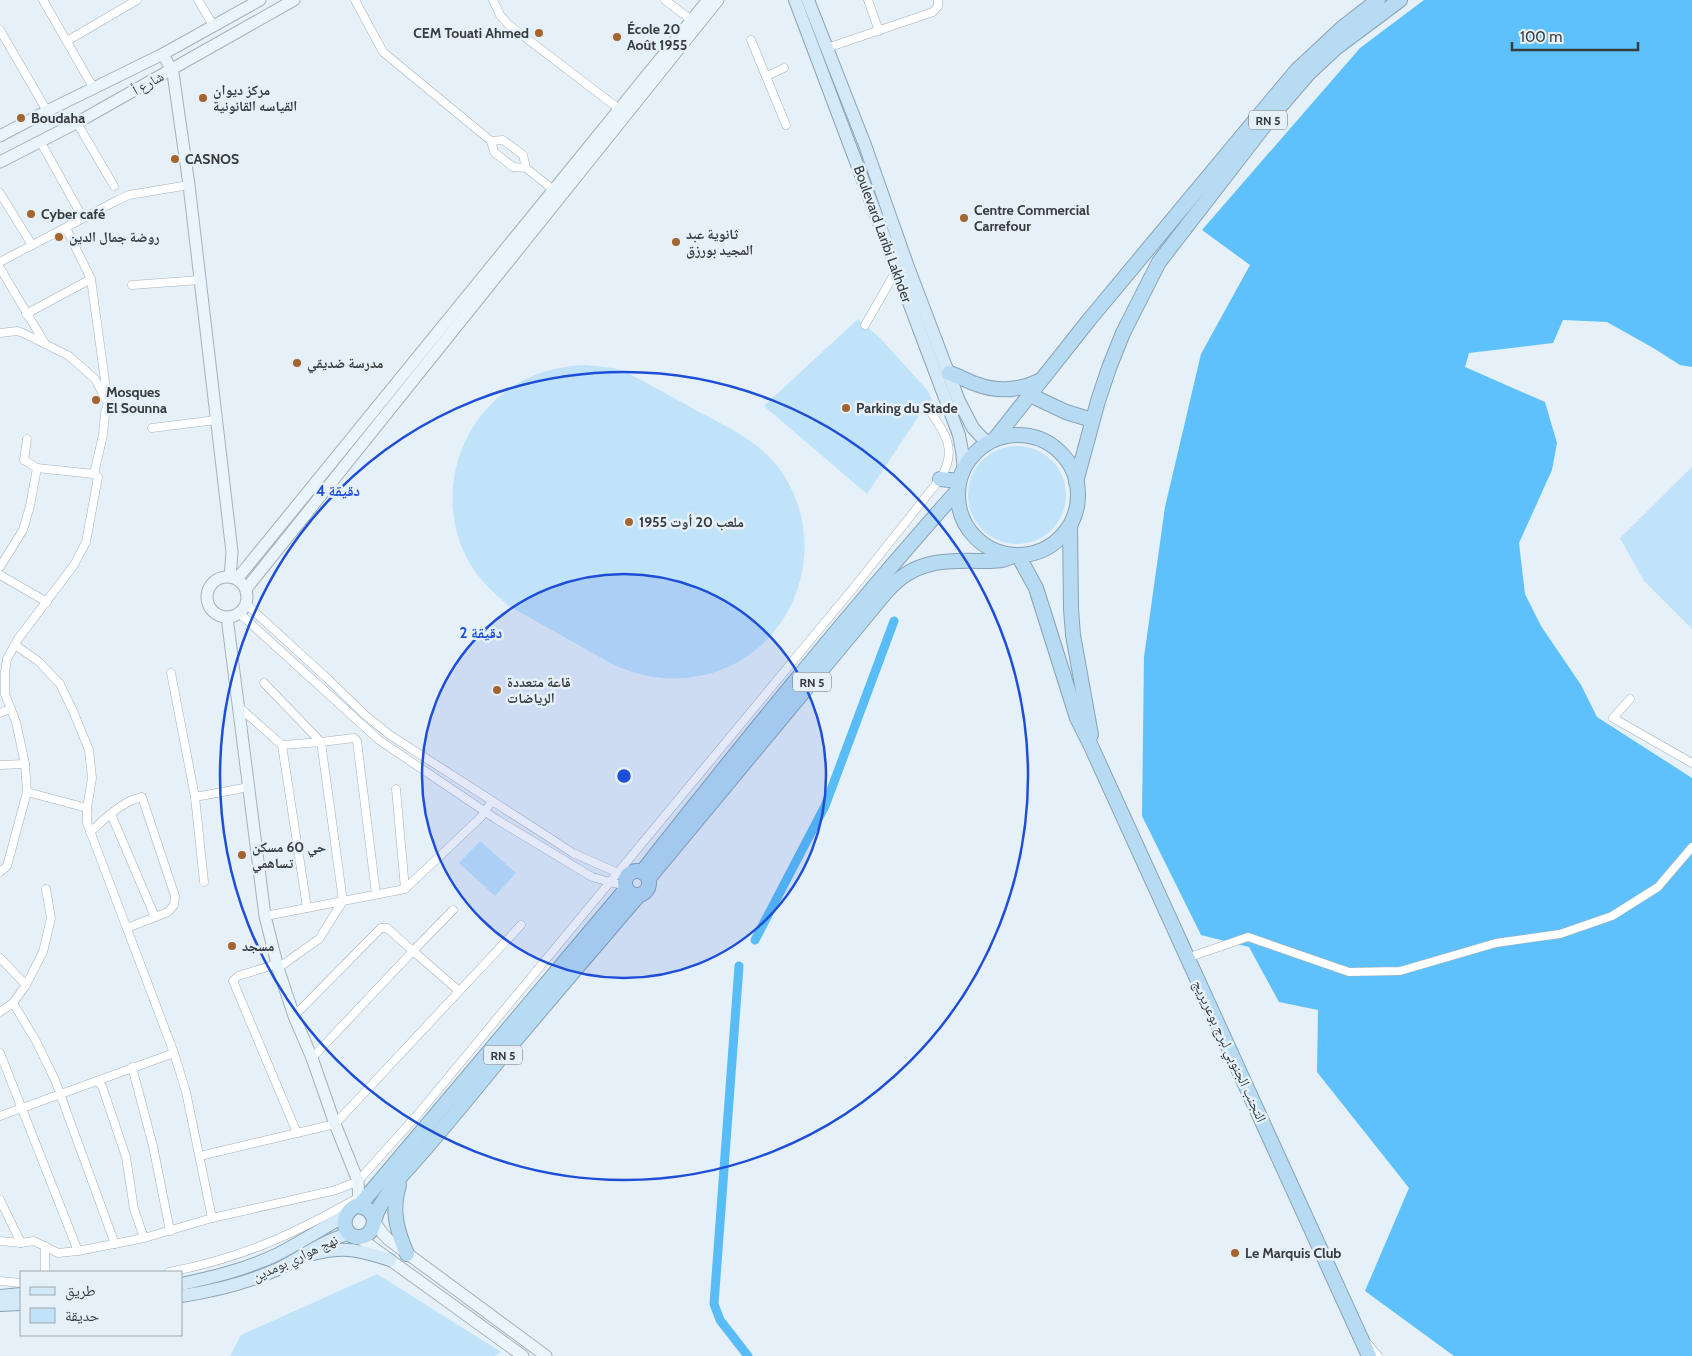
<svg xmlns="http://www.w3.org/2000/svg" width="1692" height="1356" viewBox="0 0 1692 1356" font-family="Cabin,'Noto Naskh Arabic',sans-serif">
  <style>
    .green { fill: #c0e3fa }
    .forest { fill: #5ec1fb }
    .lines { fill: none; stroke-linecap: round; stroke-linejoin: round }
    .canal { stroke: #58bcf6; stroke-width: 9 }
    .street-casing { stroke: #a6b1b9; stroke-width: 9 }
    .secondary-casing { stroke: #a6b1b9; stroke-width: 13 }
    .primary-casing { stroke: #8aa3b4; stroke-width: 14 }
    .highway-casing { stroke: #8aa3b4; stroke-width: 16 }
    .street { stroke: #fff; stroke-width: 8 }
    .secondary { stroke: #e9f4fb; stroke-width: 11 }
    .primary { stroke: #d3e9f8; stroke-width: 12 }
    .highway { stroke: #b6dbf3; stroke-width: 14 }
    .ring { fill: none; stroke: #1d4ed8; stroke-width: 2.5 }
    .poi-dot { fill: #a5632e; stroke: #e5f0f8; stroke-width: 2 }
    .labels { text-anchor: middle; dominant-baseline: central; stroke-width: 5; stroke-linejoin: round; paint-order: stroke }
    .shield { fill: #e5f0f8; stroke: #6b7276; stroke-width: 1 }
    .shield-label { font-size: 12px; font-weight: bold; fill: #373c3f }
    .poi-label { font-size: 14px; font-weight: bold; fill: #373c3f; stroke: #e5f0f8; text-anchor: start }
    .street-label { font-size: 14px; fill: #373c3f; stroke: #e5f0f8 }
    .centre { fill: #1d4ed8; stroke: #e5f0f8; stroke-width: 2.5 }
    .ring-label { font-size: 15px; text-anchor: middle; font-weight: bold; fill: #1d4ed8; stroke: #e5f0f8; stroke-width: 5; stroke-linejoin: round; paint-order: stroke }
  </style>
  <rect width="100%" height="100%" fill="#e5f0f8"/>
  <g class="green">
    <path d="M858,319L880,338L928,391L932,400L922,411L867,494L764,406Z"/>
    <path d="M586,365L613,368L626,372C650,385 675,398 699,412C731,429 763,443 783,474C837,557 784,671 684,678C659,680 637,675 614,665L509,606C496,595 484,584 474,570C432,507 454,419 520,382C540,371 562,366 586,365Z"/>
    <circle cx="1017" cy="495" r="49"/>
    <path d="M1692,467V629L1644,581L1620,538Z"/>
    <path d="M480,841L516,873L495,896L459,863Z"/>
    <path d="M377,1274L501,1352L495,1356H230L241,1335Z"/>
  </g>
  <path class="forest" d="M1424,0H1692V367L1680,365L1655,349L1607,322L1563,320L1553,343L1469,353L1465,367L1545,402L1557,443L1552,470L1519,543L1525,594L1541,626L1581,685L1597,717L1692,778V1356H1454L1365,1291L1409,1188L1317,1072L1318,1010L1279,1002L1249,947L1201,935L1142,816L1144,657L1165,507L1201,354L1250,265L1202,230L1360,48Z"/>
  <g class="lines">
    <g class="canal">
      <path d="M755,940L825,806L894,621"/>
      <path d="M739,966L714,1304L720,1320L748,1356"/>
    </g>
    <g class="street-casing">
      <g id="street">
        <path d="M43,0L94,89"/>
        <path d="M198,0L213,25"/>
        <path d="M355,0L383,52L491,141L494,152L513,167L526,168L556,192"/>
        <path d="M493,0L500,15L509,25L623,112"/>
        <path d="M665,0L694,22"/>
        <path d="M868,0L879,31"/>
        <path d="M0,30L47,111"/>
        <path d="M751,40L786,125"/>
        <path d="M67,41L137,0"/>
        <path d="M827,48L933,12L938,6V0"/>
        <path d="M767,76L784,68"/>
        <path d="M77,123L114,186"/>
        <path d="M40,141L83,218"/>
        <path d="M491,141L503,140L523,155L526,168"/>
        <path d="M0,193L32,245"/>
        <path d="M0,262L118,200L129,195L189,185"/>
        <path d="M0,268L44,342"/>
        <path d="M132,285L200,280"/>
        <path d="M26,314L91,279"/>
        <path d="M865,325L896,271"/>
        <path d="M0,333L17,331L23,333L69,356L95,379L106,400"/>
        <path d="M152,428L216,420"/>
        <path d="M27,439L24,460L37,468"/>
        <path d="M0,567L23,530L30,506L37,468L94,474"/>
        <path d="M0,575L47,602"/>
        <path d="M246,604L328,679L365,715L390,735L573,853L627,877"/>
        <path d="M239,613L379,740L496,819L592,877L625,886"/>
        <path d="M15,645L38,661L60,684L73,711L89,750L92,778L87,808L27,792"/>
        <path d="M171,673L195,797L204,882"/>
        <path d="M264,683L321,742"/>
        <path d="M1630,699L1613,718L1692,763"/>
        <path d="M239,707L282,745"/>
        <path d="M0,713L10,709"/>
        <path d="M321,742L282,745L307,908L343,901L321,742L354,738L357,741L376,894"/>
        <path d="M0,765L25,764"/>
        <path d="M396,789L405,889"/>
        <path d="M195,797L249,787"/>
        <path d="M87,808V823L174,1053L186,1092L212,1218L336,1190L358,1181L418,1114L855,586L940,479C959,449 944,432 927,407"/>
        <path d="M111,814L155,917"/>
        <path d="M90,832C105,819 122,801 142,797L175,896L174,905L168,912L127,928"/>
        <path d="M0,872L7,866L27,792L25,764L16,722L5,694V672L7,659L18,639L74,565L86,542L98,477L94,474L103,435L105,413L108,403L91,279L66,228"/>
        <path d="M265,916L307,908"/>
        <path d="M0,958L26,985"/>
        <path d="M1187,958L1248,937L1349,972L1400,971L1496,943L1560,934L1612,916L1658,887L1692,847"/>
        <path d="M277,964L238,976L233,981L297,1133"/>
        <path d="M278,968L319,939L343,901L405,889L481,817L492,801"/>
        <path d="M13,1003L36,1041L55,1080L115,1244"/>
        <path d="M0,1012L13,1003L26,985L43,952L51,918L46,889"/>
        <path d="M294,1016L381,928H387L413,951L453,910"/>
        <path d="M0,1053L78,1251"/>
        <path d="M312,1058L413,951L459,991"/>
        <path d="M132,1067L153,1146L170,1231"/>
        <path d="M97,1081L102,1086L126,1157L134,1209L144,1238"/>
        <path d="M0,1116L174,1053"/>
        <path d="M200,1156L335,1124L521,925"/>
        <path d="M0,1200L21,1243L34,1241L58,1253L78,1251L144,1238L212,1218"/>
        <path d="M0,1241L21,1243"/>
        <path d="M45,1246V1272"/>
        <path d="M169,1272C239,1259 292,1235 354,1200"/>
        <path d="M0,1281L21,1283"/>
        <path d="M1368,1344L1378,1356"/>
      </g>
    </g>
    <g class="secondary-casing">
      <g id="secondary">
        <path d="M163,54L173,73L189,185L232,552L230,577"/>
        <path d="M0,136L47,111L163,54L260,0"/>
        <path d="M0,162L80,121L294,0"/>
        <circle cx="227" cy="597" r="20"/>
        <path d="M237,579L708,0"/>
        <path d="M246,589L718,0"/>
        <path d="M227,617L265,916L278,968L294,1016L312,1058L335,1124L358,1181L359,1206"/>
        <path d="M374,1221L383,1234L389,1240L546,1356"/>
        <path d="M357,1236L523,1356"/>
      </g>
    </g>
    <g class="primary-casing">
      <g id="primary">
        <path d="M795,0L959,435L962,451L964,470"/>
        <path d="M808,0L865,145L908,267L959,401L973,428L988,444"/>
        <path d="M313,1254C345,1246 359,1250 390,1260"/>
        <path d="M181,1284C214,1277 247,1269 278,1254C301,1242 323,1228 345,1216"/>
        <path d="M0,1296L21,1294"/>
        <path d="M181,1296C214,1291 247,1283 278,1269C302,1257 323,1241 350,1233"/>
        <path d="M0,1305L21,1304"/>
      </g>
    </g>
    <g class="highway-casing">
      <g id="highway">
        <path d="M949,373C959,376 967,381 976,384C997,392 1018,391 1039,381"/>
        <path d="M1030,395L1066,412L1092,420"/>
        <circle cx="1018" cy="495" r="60"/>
        <path d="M994,440L1089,320L1297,70L1342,28L1378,0"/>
        <path d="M940,479L959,481"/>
        <path d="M1076,482L1098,401L1109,368L1123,333L1159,262L1271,117L1308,74L1337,47L1400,0"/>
        <path d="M1070,526L1071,609L1073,635L1091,735"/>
        <path d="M1018,555L1036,588L1077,718L1091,746L1369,1356"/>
        <circle cx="637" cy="883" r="12"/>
        <path d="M642,872C744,742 848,614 958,490"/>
        <path d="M649,878L887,591C913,561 942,560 980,561C992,561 1003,562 1014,555"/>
        <path d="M399,1185C391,1210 397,1231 407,1254"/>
        <path d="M359,1206L626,889"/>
        <path d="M374,1219C371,1210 365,1206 356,1206C336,1216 345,1243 364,1236C373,1232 373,1225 375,1218C379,1203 400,1176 411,1165C443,1129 473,1092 503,1055C548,1001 593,949 638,896"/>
      </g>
    </g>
    <use href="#street" class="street"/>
    <use href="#secondary" class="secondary"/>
    <use href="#primary" class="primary"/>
    <use href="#highway" class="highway"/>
  </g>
  <circle cx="624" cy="776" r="202" fill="#1d4ed8" fill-opacity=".12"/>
  <g class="ring">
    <circle cx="624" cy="776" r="202"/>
    <circle cx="624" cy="776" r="404"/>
  </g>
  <g class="poi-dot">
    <circle cx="539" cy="33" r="5"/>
    <circle cx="617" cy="37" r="5"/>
    <circle cx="203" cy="98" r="5"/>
    <circle cx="21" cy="118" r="5"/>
    <circle cx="175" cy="159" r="5"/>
    <circle cx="31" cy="214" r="5"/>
    <circle cx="964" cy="218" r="5"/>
    <circle cx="59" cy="237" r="5"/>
    <circle cx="676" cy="242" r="5"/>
    <circle cx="297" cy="363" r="5"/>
    <circle cx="96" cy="400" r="5"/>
    <circle cx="846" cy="408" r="5"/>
    <circle cx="629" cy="522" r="5"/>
    <circle cx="497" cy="690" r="5"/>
    <circle cx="242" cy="855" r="5"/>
    <circle cx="232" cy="946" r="5"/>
    <circle cx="1235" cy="1253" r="5"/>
  </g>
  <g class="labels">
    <g class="shield">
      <rect x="1249" y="110.5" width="38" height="19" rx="4"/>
      <rect x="793" y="672.5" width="38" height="19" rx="4"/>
      <rect x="484" y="1045.5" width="38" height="19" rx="4"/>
    </g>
    <g class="shield-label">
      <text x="1268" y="120">RN 5</text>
      <text x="812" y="682">RN 5</text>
      <text x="503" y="1055">RN 5</text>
    </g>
    <g class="poi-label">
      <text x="627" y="29">École 20<tspan x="627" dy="16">Août 1955</tspan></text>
      <text x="529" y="33" text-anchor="end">CEM Touati Ahmed</text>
      <text x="213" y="90">مركز ديوان<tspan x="213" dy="16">القياسه القانونية</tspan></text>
      <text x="31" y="118">Boudaha</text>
      <text x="185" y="159">CASNOS</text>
      <text x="974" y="210">Centre Commercial<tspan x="974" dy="16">Carrefour</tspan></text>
      <text x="41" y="214">Cyber café</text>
      <text x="686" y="234">ثانوية عبد<tspan x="686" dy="16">المجيد بورزق</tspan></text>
      <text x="69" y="237">روضة جمال الدين</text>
      <text x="307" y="363">مدرسة ضديقي</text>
      <text x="106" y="392">Mosques<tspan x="106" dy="16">El Sounna</tspan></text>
      <text x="856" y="408">Parking du Stade</text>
      <text x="639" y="522">ملعب 20 أوت 1955</text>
      <text x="507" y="682">قاعة متعددة<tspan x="507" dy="16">الرياضات</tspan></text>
      <text x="252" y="847">حي 60 مسكن<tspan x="252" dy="16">تساهمي</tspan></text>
      <text x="242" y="946">مسجد</text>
      <text x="1245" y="1253">Le Marquis Club</text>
    </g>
    <g class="street-label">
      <text transform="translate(148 83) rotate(-29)">شارع أ</text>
      <text transform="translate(883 234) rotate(70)">Boulevard Laribi Lakhder</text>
      <text transform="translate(1230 1051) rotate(65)">التجنب الجنوبي لبرج بوعريريج</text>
      <text transform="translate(295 1258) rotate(-25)">نهج هواري بومدين</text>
    </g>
  </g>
  <circle cx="624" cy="776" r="8" class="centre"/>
  <g class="ring-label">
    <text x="338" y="496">4 دقيقة</text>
    <text x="481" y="638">2 دقيقة</text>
  </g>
  <rect x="20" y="1271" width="162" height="65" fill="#e5f0f8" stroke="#9fa8ae"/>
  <rect x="30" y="1287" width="25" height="8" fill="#d3e9f8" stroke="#9fa8ae"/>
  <text x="65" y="1296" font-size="15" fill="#373c3f">طريق</text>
  <rect x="30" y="1308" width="25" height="15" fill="#c0e3fa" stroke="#9fa8ae"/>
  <text x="65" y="1321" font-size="15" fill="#373c3f">حديقة</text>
  <path d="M1512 42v8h126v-8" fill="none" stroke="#373c3f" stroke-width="2.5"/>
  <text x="1520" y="42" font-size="15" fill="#373c3f" stroke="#e5f0f8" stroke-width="4" paint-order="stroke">100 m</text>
</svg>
